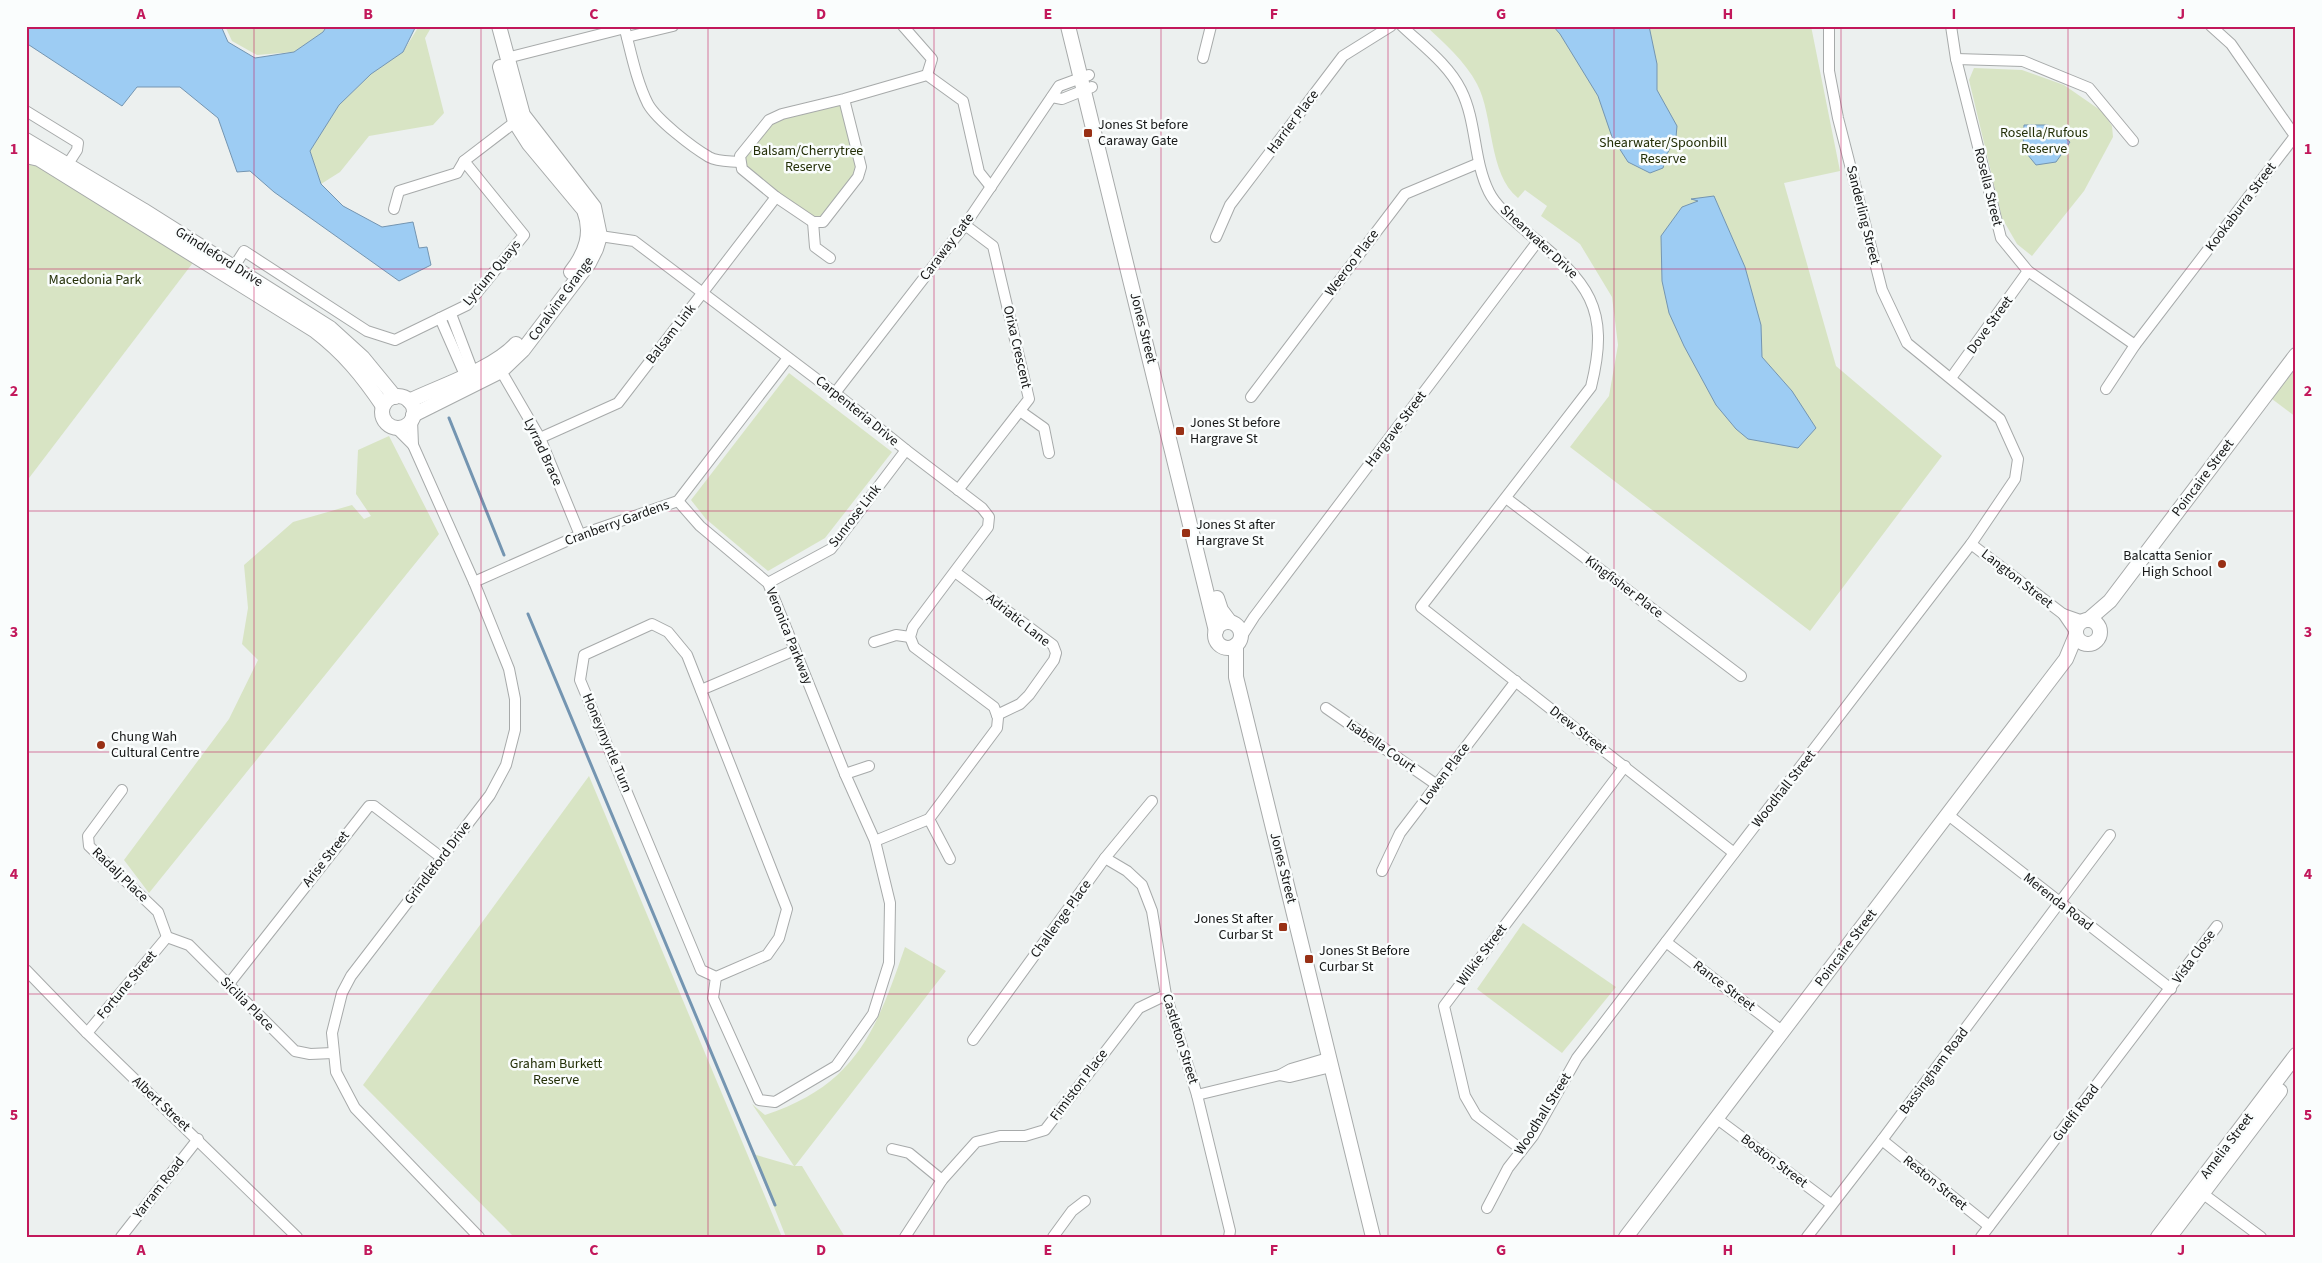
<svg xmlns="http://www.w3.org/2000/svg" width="2322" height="1263" viewBox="0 0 2322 1263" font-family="'Source Sans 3',sans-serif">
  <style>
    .green { fill: #d8e4c4 }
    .water { fill: #9dccf3; stroke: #7495b1 }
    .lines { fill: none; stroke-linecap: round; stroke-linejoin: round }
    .stream { stroke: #7495b1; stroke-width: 3 }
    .street-casing { stroke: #a7aaaa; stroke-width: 12 }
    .secondary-casing { stroke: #a7aaaa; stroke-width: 16 }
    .street { stroke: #fff; stroke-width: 10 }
    .secondary { stroke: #fff; stroke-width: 14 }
    .grid { fill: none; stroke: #c2185b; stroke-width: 1; stroke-opacity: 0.55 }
    .poi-dot { fill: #983015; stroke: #fafdfd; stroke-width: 2 }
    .labels { text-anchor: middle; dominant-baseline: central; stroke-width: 5; stroke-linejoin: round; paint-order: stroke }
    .street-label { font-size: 14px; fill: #151616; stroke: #fafdfd }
    .poi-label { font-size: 14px; fill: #151616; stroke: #fafdfd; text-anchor: start }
    .park-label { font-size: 14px; fill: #232f07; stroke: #fafdfd }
    .neatline { fill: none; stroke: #c2185b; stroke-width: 2 }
    .grid-label { font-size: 16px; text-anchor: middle; font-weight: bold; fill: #c2185b }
  </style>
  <rect width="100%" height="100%" fill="#ecf0ef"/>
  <g class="green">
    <path d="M225,26H327L323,32L294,52L257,55L232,41Z"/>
    <path d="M419,26H432L425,38L444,113L433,125L369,136L340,172L321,184L310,151L339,105L371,74L403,52Z"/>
    <path d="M1426,26H1811L1840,171L1784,183L1836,366L1942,456L1810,631L1570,447L1609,396L1618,345L1612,297L1580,244L1541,216L1547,206L1525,190L1518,198C1488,174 1494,116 1477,84C1465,61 1444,43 1426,26Z"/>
    <path d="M1974,68L2022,70L2064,85L2103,112L2112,126L2113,137L2084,191L2032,256L2017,244L2002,218L1969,80Z"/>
    <path d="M844,99L861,167L823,222H813L742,169L740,156L769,120Z"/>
    <path d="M26,164L45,168L195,260L26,482Z"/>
    <path d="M2296,368V417L2272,399Z"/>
    <path d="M789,373L892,452L825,538L768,571L706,519L691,500Z"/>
    <path d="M389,436L439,534L149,893L124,860L229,719L258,660L242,644L248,608L244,565L293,522L352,505L364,519L371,516L356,494L358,450Z"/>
    <path d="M589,776L782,1237H514L363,1085Z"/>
    <path d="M1523,923L1616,987L1562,1053L1477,989Z"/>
    <path d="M905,947L946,971L795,1166H802L845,1237H786L753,1154L794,1166L752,1104L765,1115C856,1085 876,1031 905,947Z"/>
  </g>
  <g class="water">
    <path d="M26,26H221L228,42L255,58L294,52L323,32L327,26H416L403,52L371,74L339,105L310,151L321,184L343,206L382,227L413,222L419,248L427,247L431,265L399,281L274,192L250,171L237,172L218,118L180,87H137L122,106L26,43Z"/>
    <path d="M1553,26H1649L1657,64V90L1677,126L1676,137L1667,154L1663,168L1650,173L1628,162L1612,137L1598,96L1560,34Z"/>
    <path d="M2024,125H2048L2070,142L2056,162L2036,165L2023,149Z"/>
    <path d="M1714,196L1745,267L1761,325L1762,357L1792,391L1816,428L1798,448L1748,439L1736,429L1716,405L1684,346L1669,313L1662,281L1661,236L1682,207L1698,201L1691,199Z"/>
  </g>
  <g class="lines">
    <g class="stream">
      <path d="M449,418L504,555"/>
      <path d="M528,614L775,1205"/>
    </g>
    <g class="street-casing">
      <g id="street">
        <path d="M624,26C631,52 636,80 648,104C657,120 692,147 709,157C718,162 729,161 739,162"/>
        <path d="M903,26L932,59L927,75"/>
        <path d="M1402,26C1423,46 1448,64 1461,90C1477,122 1473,160 1489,192C1497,208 1515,221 1528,233C1588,282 1611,307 1591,387L1421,607L1734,853"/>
        <path d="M1951,26L1956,59L2001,238L2028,271L2135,345"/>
        <path d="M627,37L673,26"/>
        <path d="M507,58L625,28"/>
        <path d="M1203,58L1211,26"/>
        <path d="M1956,59L2023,61L2089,88L2133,141"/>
        <path d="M1052,97L1062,99L1092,87"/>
        <path d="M844,99L861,167L858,177L823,222H813L776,197L742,169L740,156L769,120L782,114L844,99L927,75L963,101L979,172L991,187"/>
        <path d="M26,111L78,143L77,150L64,170"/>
        <path d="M394,209L399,191L457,173L464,161"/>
        <path d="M813,222L815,247L830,258"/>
        <path d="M600,236L634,241L835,393L906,450L982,508L989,517L988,527L913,627L910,637L914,647L994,707L998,718L997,728L929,819L875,841"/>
        <path d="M1216,237L1230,205L1343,56L1391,26"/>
        <path d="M230,273L244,251L367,331L395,340L467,305L524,235L464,161L515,122"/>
        <path d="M451,314L473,372"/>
        <path d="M440,318L465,375"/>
        <path d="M501,371L540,438L580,535"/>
        <path d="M1951,378L2028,271"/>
        <path d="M2106,389L2135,345L2295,136L2231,44L2211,26"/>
        <path d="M835,393L965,225L1059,86L1089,75"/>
        <path d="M1251,397L1405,194L1479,163"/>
        <path d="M1020,411L1044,428L1049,453"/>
        <path d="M412,420L413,445L474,582L509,669L515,699V730L506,765L490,795L351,976L342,993L332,1033L336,1072L355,1108L479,1237"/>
        <path d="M396,428L413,445"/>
        <path d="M540,438L618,403L776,197"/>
        <path d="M958,490L1029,399L993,246L965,225"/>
        <path d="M1506,498L1741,676"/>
        <path d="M678,501L700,526L768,583L845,774L875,841L890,903L889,963L873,1014L836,1066L775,1102L759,1100L713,998L716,977"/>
        <path d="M1971,544L2063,614L2076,633"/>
        <path d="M955,572L1053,645L1056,653L1054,660L1029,695L1020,704L997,715"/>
        <path d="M474,582L580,535L678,501L788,358"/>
        <path d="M768,583L831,549L906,450"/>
        <path d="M2063,614L2083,621"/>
        <path d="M652,624L668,632L687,655L787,909L779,938L767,955L716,977L701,970L580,680L584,655Z"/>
        <path d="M1240,639L1254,617L1538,241"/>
        <path d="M874,642L896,635L910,637"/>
        <path d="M701,690L795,650"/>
        <path d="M1326,708L1437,785"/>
        <path d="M845,774L869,766"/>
        <path d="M122,790L88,836L89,846L158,912L167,937"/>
        <path d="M1947,814L2171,989"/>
        <path d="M929,819L950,859"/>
        <path d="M1105,858L1127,871L1142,885L1152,911L1166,995L1197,1095L1230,1231L1229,1237"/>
        <path d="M1382,871L1400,833L1516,681"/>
        <path d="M167,937L189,945L295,1051L310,1054L333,1053"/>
        <path d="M1666,942L1782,1031"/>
        <path d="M26,970L87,1033L297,1237"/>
        <path d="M228,985L369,806H374L442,858"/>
        <path d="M87,1033L167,937"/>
        <path d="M973,1040L1105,858L1152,801"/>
        <path d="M1280,1075L1290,1077L1331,1067"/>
        <path d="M1197,1095L1280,1075L1291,1069L1328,1058"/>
        <path d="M1716,1118L1831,1204"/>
        <path d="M1882,1140L1989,1226"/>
        <path d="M892,1149L909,1153L942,1180"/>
        <path d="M1522,1150L1476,1115L1465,1096L1444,1006L1625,766"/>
        <path d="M2198,1190L2261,1237"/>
        <path d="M1487,1208L1508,1168L1533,1136L1577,1058L1971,544L2015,479L2018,459L2000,419L1907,343L1882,290L1838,118L1829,71V26"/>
        <path d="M121,1237L198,1139"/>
        <path d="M905,1237L942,1180L976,1142L1000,1136H1025L1045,1130L1139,1008L1166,995"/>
        <path d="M1053,1237L1072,1211L1085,1201"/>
        <path d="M1807,1237L1882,1140L2110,835"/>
        <path d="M1981,1237L2217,926"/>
      </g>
    </g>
    <g class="secondary-casing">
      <g id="secondary">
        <path d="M1068,26L1216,631"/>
        <path d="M500,67L515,122L529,144L584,210C593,233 586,253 571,272"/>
        <path d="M26,140L143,210L330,328L363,358L395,397"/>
        <path d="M26,156L39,159L314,330C344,353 362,375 383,406"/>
        <circle cx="398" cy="412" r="16"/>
        <path d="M409,401C440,386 493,369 516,344"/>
        <path d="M413,415L501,371L523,350L589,263L596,249L600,236L594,207L523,115L499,26"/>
        <path d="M1217,598L1221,610L1230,622"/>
        <circle cx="2088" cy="632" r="12"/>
        <path d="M2088,620L2110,601L2296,355"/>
        <circle cx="1228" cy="635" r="13"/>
        <path d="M1236,645V677L1373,1237"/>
        <path d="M2174,1231L2280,1091"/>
        <path d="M1626,1237L2066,659L2076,635"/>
        <path d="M2158,1237L2296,1055"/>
      </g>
    </g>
    <use href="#street" class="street"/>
    <use href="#secondary" class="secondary"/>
  </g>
  <path class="grid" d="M254,26V1237M481,26V1237M708,26V1237M934,26V1237M1161,26V1237M1388,26V1237M1614,26V1237M1841,26V1237M2068,26V1237M26,269H2296M26,511H2296M26,752H2296M26,994H2296"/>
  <g class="poi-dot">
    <rect x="1083" y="128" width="10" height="10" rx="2.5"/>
    <rect x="1175" y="426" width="10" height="10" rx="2.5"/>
    <rect x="1181" y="528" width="10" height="10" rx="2.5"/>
    <circle cx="2222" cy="564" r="5"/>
    <circle cx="101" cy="745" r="5"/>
    <rect x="1278" y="922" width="10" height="10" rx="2.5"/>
    <rect x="1304" y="954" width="10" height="10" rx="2.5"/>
  </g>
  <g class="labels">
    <g class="street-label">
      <text transform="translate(1293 122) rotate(-53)">Harrier Place</text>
      <text transform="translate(1988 187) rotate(76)">Rosella Street</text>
      <text transform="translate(2241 207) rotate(-53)">Kookaburra Street</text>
      <text transform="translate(1863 215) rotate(76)">Sanderling Street</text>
      <text transform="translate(1539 242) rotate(43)">Shearwater Drive</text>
      <text transform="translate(947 247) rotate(-53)">Caraway Gate</text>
      <text transform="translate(219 257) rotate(32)">Grindleford Drive</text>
      <text transform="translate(1352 263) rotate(-53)">Weeroo Place</text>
      <text transform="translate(492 273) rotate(-50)">Lycium Quays</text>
      <text transform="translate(561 299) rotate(-54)">Coralvine Grange</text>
      <text transform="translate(1990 325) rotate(-54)">Dove Street</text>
      <text transform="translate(1143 328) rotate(76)">Jones Street</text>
      <text transform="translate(671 334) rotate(-52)">Balsam Link</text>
      <text transform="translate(1017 347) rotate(77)">Orixa Crescent</text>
      <text transform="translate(857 411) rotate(39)">Carpenteria Drive</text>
      <text transform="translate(1396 429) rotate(-53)">Hargrave Street</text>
      <text transform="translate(543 452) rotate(65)">Lyrrad Brace</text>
      <text transform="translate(2203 478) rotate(-53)">Poincaire Street</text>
      <text transform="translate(855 516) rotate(-52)">Sunrose Link</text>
      <text transform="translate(617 523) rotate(-20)">Cranberry Gardens</text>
      <text transform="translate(2017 579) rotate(38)">Langton Street</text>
      <text transform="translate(1624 587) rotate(37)">Kingfisher Place</text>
      <text transform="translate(1018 620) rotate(38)">Adriatic Lane</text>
      <text transform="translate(789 636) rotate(68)">Veronica Parkway</text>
      <text transform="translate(1578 730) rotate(38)">Drew Street</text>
      <text transform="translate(607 743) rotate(67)">Honeymyrtle Turn</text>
      <text transform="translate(1381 746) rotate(35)">Isabella Court</text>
      <text transform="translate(1445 774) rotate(-53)">Lowen Place</text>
      <text transform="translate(1784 789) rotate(-52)">Woodhall Street</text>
      <text transform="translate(326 859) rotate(-52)">Arise Street</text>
      <text transform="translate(438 863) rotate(-53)">Grindleford Drive</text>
      <text transform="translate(1283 868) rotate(76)">Jones Street</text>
      <text transform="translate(120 875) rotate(44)">Radalj Place</text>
      <text transform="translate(2058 902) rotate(38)">Merenda Road</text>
      <text transform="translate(1061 919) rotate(-54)">Challenge Place</text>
      <text transform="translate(1846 948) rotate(-53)">Poincaire Street</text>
      <text transform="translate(1482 955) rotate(-53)">Wilkie Street</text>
      <text transform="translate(2194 957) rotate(-54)">Vista Close</text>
      <text transform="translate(127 985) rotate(-50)">Fortune Street</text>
      <text transform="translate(1724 986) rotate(37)">Rance Street</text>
      <text transform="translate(247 1004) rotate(45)">Sicilia Place</text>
      <text transform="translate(1180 1039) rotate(73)">Castleton Street</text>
      <text transform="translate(1934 1071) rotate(-53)">Bassingham Road</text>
      <text transform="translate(1079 1085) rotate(-53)">Fimiston Place</text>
      <text transform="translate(161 1104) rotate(43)">Albert Street</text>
      <text transform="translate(2076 1113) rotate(-53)">Guelfi Road</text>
      <text transform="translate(1543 1114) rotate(-58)">Woodhall Street</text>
      <text transform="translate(2227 1146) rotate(-53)">Amelia Street</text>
      <text transform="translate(1774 1161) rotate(37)">Boston Street</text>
      <text transform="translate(1935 1183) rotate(39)">Reston Street</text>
      <text transform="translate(159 1188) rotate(-52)">Yarram Road</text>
    </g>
    <g class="poi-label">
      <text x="1098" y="125">Jones St before<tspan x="1098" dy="16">Caraway Gate</tspan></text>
      <text x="1190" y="423">Jones St before<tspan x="1190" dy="16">Hargrave St</tspan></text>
      <text x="1196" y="525">Jones St after<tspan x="1196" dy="16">Hargrave St</tspan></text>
      <text x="2212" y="556" text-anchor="end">Balcatta Senior<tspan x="2212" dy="16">High School</tspan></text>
      <text x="111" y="737">Chung Wah<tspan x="111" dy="16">Cultural Centre</tspan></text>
      <text x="1273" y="919" text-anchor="end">Jones St after<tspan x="1273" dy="16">Curbar St</tspan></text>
      <text x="1319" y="951">Jones St Before<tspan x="1319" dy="16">Curbar St</tspan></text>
    </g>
    <g class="park-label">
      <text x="2044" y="133">Rosella/Rufous<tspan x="2044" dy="16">Reserve</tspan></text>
      <text x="1663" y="143">Shearwater/Spoonbill<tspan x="1663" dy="16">Reserve</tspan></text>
      <text x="808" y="151">Balsam/Cherrytree<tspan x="808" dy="16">Reserve</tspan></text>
      <text x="95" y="280">Macedonia Park</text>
      <text x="556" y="1064">Graham Burkett<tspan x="556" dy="16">Reserve</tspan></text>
    </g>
  </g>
  <rect width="2322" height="1263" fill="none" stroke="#fafdfd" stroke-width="55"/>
  <rect x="28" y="28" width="2266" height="1208" class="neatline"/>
  <g class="grid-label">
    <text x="141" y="19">A</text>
    <text x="368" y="19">B</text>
    <text x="594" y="19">C</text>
    <text x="821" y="19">D</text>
    <text x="1048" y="19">E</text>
    <text x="1274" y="19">F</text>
    <text x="1501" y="19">G</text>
    <text x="1728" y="19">H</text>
    <text x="1954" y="19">I</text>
    <text x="2181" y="19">J</text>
    <text x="14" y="154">1</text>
    <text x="2308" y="154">1</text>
    <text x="14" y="396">2</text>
    <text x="2308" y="396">2</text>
    <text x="14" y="637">3</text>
    <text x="2308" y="637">3</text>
    <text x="14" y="879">4</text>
    <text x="2308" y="879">4</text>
    <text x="14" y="1120">5</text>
    <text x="2308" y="1120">5</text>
    <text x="141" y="1255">A</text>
    <text x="368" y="1255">B</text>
    <text x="594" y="1255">C</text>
    <text x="821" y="1255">D</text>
    <text x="1048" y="1255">E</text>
    <text x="1274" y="1255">F</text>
    <text x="1501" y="1255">G</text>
    <text x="1728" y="1255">H</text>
    <text x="1954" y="1255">I</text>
    <text x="2181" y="1255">J</text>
  </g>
</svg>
